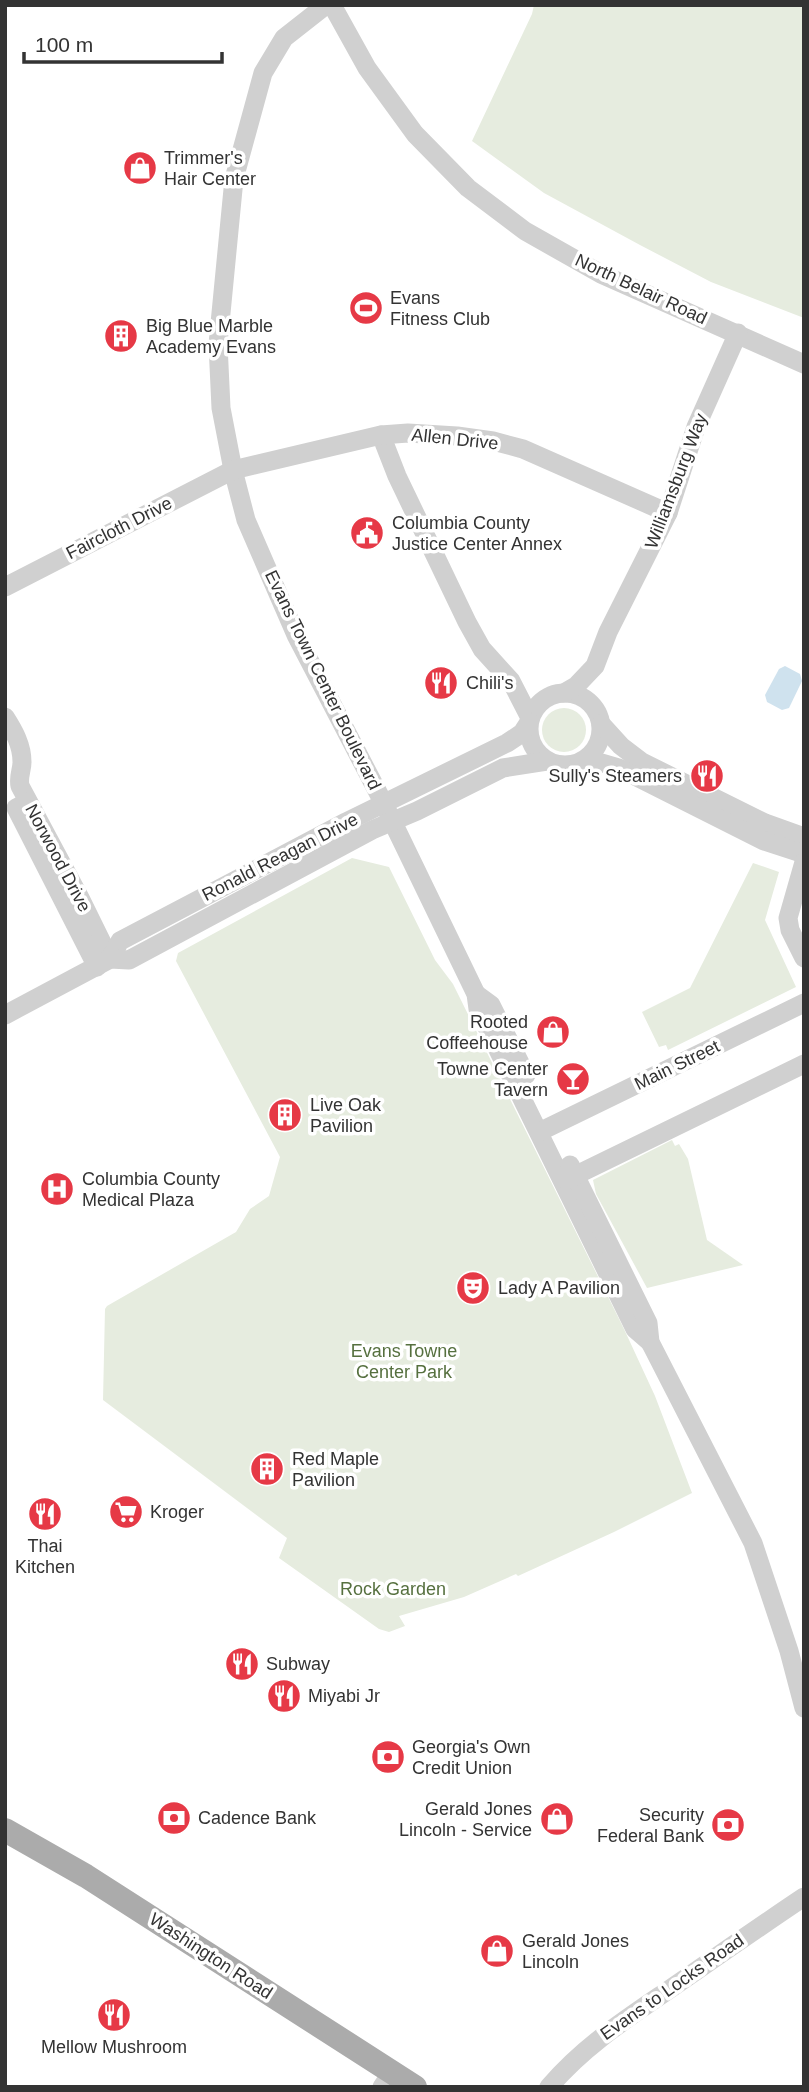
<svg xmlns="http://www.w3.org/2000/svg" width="809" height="2092" viewBox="0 0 809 2092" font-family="Helvetica,sans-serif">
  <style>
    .green { fill: #e6ecdf }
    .water { fill: #cfe2ee }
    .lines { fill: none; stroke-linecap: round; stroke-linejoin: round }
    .minor { stroke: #d0d0d0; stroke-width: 19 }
    .major { stroke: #ababab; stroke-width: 24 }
    .labels { text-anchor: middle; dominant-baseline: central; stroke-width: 7; stroke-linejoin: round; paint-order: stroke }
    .poi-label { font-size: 18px; fill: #333; stroke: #fff; text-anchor: start }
    .street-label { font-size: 18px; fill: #333; stroke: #fff }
    .park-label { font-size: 18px; fill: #56703f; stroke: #fff }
  </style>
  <rect width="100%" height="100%" fill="#fff"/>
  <g class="green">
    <path d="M534,5H804V318L711,282L640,245L544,193L472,141L532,14Z"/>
    <circle cx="564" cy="730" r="22"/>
    <path d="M352,858L389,867L435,960L453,984L624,1329L655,1396L692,1493L614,1532L518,1576L516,1574L464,1597L399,1616L405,1626L389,1632L379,1629L279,1558L287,1538L103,1400L105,1309L107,1306L236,1232L250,1209L269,1196L280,1157L176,961L178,953Z"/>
    <path d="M753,863L779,872L765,920L796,987L668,1050L666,1045L659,1047L642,1012L690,988Z"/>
    <path d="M672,1140L675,1146L679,1144L688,1159L707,1240L743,1265L647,1288L596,1194L593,1180Z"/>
  </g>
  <path class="water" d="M785,666L800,674L802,681L789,708L782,710L767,702L765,695L779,669Z"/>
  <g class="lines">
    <g class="minor">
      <path d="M326,5L284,38L263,73L234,179L218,344L221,408L233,470L246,520L296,635L384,804L476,994L478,1009L635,1329L650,1342"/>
      <path d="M332,5L367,68L415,134L468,188L525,231L601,274L804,364"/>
      <path d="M381,435L397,476L467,622L482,649L511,681L530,718"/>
      <path d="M5,587L233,470L381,435L408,433L457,436L493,441L523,449L668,513"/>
      <circle cx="565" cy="729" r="36"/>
      <path d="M564,693L576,686L595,666L608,632L668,513L696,427L738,333"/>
      <path d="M5,717C14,731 22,745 22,762C22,771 18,776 20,786L80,898L110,959"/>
      <path d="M601,724L621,746L642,762L765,823L804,837"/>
      <path d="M579,763H602L619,768L764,841L804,854"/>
      <path d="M28,802L16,808L97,967"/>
      <path d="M804,862L788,918L790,930L804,958"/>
      <path d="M110,959L120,941L346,822L507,743L522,733L529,722"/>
      <path d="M476,994L491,1005L526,1075"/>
      <path d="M5,1015L110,959L129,960L372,830L417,811L503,768L547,761"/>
      <path d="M539,1132L804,1003"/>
      <path d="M570,1165L648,1323L650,1342L753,1543L789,1651L804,1708"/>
      <path d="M566,1180L804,1064"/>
      <path d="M382,2087L392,2072"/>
      <path d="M549,2087C584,2046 626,2019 670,1989C715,1958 759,1927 804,1897"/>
    </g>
    <path class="major" d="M5,1830L86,1876L415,2087"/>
  </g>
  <defs>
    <g id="shop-disc" transform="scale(1.75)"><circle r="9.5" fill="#e63946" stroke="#fff"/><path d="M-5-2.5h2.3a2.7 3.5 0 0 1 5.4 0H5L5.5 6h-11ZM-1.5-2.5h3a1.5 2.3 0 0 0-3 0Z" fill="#fff"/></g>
    <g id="stadium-disc" transform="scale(1.75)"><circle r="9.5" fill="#e63946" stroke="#fff"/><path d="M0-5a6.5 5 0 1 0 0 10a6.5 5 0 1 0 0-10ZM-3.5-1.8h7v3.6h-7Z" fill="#fff"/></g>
    <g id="building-disc" transform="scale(1.75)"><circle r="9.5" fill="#e63946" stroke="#fff"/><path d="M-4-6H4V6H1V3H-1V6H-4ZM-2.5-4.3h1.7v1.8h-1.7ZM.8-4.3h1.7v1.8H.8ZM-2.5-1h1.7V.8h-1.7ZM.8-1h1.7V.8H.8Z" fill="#fff"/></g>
    <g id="civic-disc" transform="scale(1.75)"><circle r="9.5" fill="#e63946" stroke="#fff"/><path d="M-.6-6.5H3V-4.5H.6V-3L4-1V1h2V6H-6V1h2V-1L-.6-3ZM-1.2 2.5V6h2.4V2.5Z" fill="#fff"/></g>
    <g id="restaurant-disc" transform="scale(1.75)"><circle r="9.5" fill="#e63946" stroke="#fff"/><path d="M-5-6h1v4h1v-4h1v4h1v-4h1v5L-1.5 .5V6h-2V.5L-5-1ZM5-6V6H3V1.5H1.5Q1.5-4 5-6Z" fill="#fff"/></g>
    <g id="bar-disc" transform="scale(1.75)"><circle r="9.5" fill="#e63946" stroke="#fff"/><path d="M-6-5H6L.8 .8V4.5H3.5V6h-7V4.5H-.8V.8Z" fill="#fff"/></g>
    <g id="hospital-disc" transform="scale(1.75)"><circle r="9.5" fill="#e63946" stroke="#fff"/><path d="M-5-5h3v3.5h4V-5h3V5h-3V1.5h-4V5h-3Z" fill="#fff"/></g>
    <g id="theatre-disc" transform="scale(1.75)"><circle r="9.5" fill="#e63946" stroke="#fff"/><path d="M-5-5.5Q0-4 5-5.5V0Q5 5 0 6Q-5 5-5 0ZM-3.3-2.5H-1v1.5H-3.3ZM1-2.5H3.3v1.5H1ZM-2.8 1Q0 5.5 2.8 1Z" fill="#fff"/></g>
    <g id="supermarket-disc" transform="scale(1.75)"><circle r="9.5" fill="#e63946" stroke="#fff"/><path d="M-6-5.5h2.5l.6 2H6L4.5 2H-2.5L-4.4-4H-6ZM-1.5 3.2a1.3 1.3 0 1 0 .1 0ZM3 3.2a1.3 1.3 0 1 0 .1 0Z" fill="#fff"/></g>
    <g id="bank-disc" transform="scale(1.75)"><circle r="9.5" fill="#e63946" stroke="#fff"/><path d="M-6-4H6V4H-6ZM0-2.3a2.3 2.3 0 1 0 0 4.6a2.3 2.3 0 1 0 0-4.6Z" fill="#fff"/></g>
  </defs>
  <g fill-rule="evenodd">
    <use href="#shop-disc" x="140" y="168"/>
    <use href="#stadium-disc" x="366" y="308"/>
    <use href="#building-disc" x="121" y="336"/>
    <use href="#civic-disc" x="367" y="533"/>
    <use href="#restaurant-disc" x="441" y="683"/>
    <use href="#restaurant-disc" x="707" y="776"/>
    <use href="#shop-disc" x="553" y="1032"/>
    <use href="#bar-disc" x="573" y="1079"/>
    <use href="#building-disc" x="285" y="1115"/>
    <use href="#hospital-disc" x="57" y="1189"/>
    <use href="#theatre-disc" x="473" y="1288"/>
    <use href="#building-disc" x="267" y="1469"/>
    <use href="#supermarket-disc" x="126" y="1512"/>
    <use href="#restaurant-disc" x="45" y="1514"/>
    <use href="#restaurant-disc" x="242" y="1664"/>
    <use href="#restaurant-disc" x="284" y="1696"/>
    <use href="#bank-disc" x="388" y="1757"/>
    <use href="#bank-disc" x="174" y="1818"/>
    <use href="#shop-disc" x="557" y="1819"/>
    <use href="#bank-disc" x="728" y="1825"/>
    <use href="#shop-disc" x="497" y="1951"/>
    <use href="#restaurant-disc" x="114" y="2015"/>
  </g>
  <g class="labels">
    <g class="poi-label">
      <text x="164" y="158">Trimmer's<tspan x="164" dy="21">Hair Center</tspan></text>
      <text x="390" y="298">Evans<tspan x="390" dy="21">Fitness Club</tspan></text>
      <text x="146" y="326">Big Blue Marble<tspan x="146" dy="21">Academy Evans</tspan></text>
      <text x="392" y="523">Columbia County<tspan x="392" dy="21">Justice Center Annex</tspan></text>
      <text x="466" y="683">Chili's</text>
      <text x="682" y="776" text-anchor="end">Sully's Steamers</text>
      <text x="528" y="1022" text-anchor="end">Rooted<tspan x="528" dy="21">Coffeehouse</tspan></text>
      <text x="548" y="1069" text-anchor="end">Towne Center<tspan x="548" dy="21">Tavern</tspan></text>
      <text x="310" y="1105">Live Oak<tspan x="310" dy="21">Pavilion</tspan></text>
      <text x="82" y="1179">Columbia County<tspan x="82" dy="21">Medical Plaza</tspan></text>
      <text x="498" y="1288">Lady A Pavilion</text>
      <text x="292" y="1459">Red Maple<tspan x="292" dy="21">Pavilion</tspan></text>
      <text x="150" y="1512">Kroger</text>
      <text x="45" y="1546" text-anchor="middle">Thai<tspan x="45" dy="21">Kitchen</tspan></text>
      <text x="266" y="1664">Subway</text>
      <text x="308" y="1696">Miyabi Jr</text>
      <text x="412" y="1747">Georgia's Own<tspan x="412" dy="21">Credit Union</tspan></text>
      <text x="532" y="1809" text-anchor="end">Gerald Jones<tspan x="532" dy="21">Lincoln - Service</tspan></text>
      <text x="704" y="1815" text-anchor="end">Security<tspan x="704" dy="21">Federal Bank</tspan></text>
      <text x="198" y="1818">Cadence Bank</text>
      <text x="522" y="1941">Gerald Jones<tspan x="522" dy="21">Lincoln</tspan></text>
      <text x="114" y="2047" text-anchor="middle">Mellow Mushroom</text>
    </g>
    <g class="street-label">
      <text transform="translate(641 289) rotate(25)">North Belair Road</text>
      <text transform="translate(455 439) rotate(6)">Allen Drive</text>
      <text transform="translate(676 481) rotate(-69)">Williamsburg Way</text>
      <text transform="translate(119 528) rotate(-27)">Faircloth Drive</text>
      <text transform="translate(323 680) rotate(64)">Evans Town Center Boulevard</text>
      <text transform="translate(280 857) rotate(-27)">Ronald Reagan Drive</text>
      <text transform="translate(58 858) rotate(62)">Norwood Drive</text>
      <text transform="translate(677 1065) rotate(-26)">Main Street</text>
      <text transform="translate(211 1956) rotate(33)">Washington Road</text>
      <text transform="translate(672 1987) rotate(-35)">Evans to Locks Road</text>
    </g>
    <g class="park-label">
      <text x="404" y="1351">Evans Towne<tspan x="404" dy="21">Center Park</tspan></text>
      <text x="393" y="1589">Rock Garden</text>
    </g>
  </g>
  <rect width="809" height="2092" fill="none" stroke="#333333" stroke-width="14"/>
  <path d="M24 52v10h198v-10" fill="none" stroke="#333333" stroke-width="3.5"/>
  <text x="35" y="52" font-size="21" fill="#333333" stroke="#ffffff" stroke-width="5" paint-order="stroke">100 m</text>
</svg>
